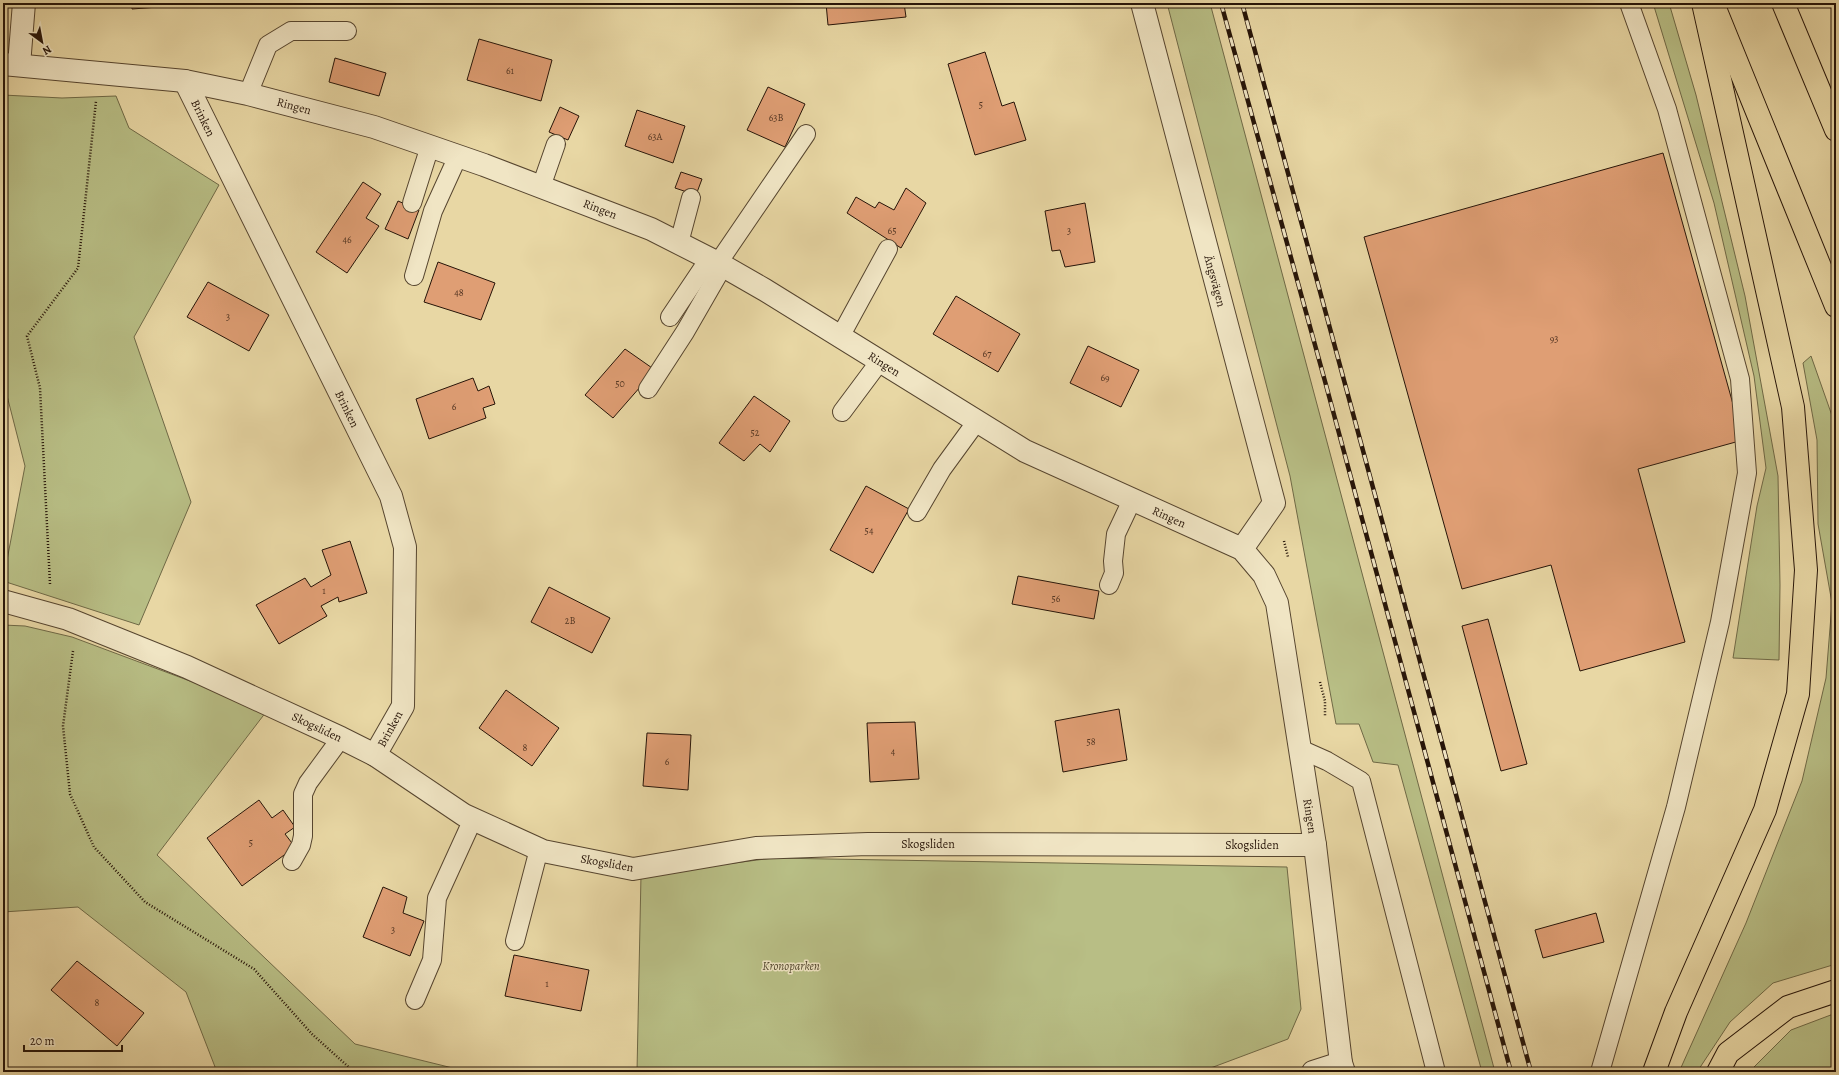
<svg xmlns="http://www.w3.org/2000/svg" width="1839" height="1075" viewBox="0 0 1839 1075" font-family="Alegreya,serif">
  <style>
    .green { fill: #b8be85; stroke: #6f6946 }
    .building { fill: #df9e74; stroke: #261408 }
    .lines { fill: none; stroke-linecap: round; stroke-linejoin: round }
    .service-casing { stroke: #56452f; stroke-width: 20 }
    .minor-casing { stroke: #56452f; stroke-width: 24 }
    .motorway-casing { stroke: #261408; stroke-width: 24 }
    .path { stroke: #261408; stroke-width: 2.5; stroke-dasharray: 1 2; stroke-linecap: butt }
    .service { stroke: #f0e5c4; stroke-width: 18 }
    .minor { stroke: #f0e5c4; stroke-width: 22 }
    .motorway { stroke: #e8d7a4; stroke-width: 22 }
    .rail-casing { stroke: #261408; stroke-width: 4.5 }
    .rail { stroke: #f0e5c4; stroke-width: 3; stroke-dasharray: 9; stroke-linecap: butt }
    .labels { text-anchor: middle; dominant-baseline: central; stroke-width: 3; stroke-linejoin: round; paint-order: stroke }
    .number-label { font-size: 10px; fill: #543623 }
    .street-label { font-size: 12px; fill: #261408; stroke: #f0e5c4 }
    .park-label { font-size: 12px; font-style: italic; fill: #52472e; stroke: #f0e5c4 }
  </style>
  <rect width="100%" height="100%" fill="#e8d7a4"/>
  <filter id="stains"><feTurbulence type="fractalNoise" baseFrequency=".005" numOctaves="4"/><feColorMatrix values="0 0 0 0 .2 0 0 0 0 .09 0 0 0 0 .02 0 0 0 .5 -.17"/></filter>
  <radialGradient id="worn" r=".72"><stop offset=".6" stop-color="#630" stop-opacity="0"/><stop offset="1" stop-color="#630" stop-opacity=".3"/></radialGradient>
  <g class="green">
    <path d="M1167,3H1210L1495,1072H1482L1398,765L1373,762L1359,724H1336L1290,476Z"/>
    <path d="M1653,3H1669L1696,95L1745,296L1778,476L1780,585L1779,660L1733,658L1757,506L1766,468L1754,376L1714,203Z"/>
    <path d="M3,95L62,98L116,96L129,128L219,185L134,337L191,502L139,625L3,581L25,466L3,380Z"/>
    <path d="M1811,356L1836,427V964L1773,983L1730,1022L1697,1072H1679L1746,923L1802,781L1826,678L1832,603L1818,524L1817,440L1803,363Z"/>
    <path d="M3,625L25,626L72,637L257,706L266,712L157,855L355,1044L469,1072H217L186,992L78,907L3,912Z"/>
    <path d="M773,858L1287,867L1301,1009L1288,1039L1200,1072H637L641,875Z"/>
    <path d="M1836,1013V1072H1749L1791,1030Z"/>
  </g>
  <g class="building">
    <path d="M132,3H185V5L132,9Z"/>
    <path d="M826,3H904L906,17L828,25Z"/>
    <path d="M479,39L552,60L541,101L467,80Z"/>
    <path d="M985,52L1002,106L1014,102L1026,140L975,155L948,64Z"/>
    <path d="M335,58L386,73L379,96L329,82Z"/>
    <path d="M768,87L805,104L785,147L747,130Z"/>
    <path d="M560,107L579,116L568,140L549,132Z"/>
    <path d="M637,110L685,126L673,163L625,146Z"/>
    <path d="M1663,153L1743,440L1638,469L1685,642L1580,671L1551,565L1462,589L1364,237Z"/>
    <path d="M681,172L702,179L696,195L675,188Z"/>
    <path d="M363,182L381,194L366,218L379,226L347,273L316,252Z"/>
    <path d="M906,188L926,203L901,248L847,213L856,197L875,208L879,202L894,210Z"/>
    <path d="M398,201L419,210L408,239L385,229Z"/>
    <path d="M1085,203L1095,262L1065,267L1060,250L1052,251L1045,211Z"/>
    <path d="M438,262L495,283L481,320L424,302Z"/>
    <path d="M208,282L269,315L249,351L187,317Z"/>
    <path d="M956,296L1020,334L998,372L933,334Z"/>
    <path d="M1088,346L1139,370L1121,407L1070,383Z"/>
    <path d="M625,349L655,370L613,418L585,395Z"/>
    <path d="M473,378L478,391L489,386L495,404L483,408L486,418L429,439L416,399Z"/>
    <path d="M754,396L790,421L770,452L760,444L744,461L719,443Z"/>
    <path d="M866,486L909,509L873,573L830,550Z"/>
    <path d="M350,541L367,593L339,602L338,597L321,606L327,616L279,644L256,605L305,578L311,587L331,575L322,550Z"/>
    <path d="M1018,576L1099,591L1094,619L1012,604Z"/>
    <path d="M549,587L610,618L592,653L531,622Z"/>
    <path d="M1488,619L1527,764L1501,771L1462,626Z"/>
    <path d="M506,690L559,728L532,766L479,728Z"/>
    <path d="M1119,709L1127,760L1063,772L1055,721Z"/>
    <path d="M915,722L919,779L870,782L867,723Z"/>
    <path d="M647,733L691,735L688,790L643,786Z"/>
    <path d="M259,800L272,818L283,810L295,827L285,834L295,847L242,886L207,838Z"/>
    <path d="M383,887L407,897L403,913L424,921L410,956L363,937Z"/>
    <path d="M1596,913L1604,942L1543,958L1535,930Z"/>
    <path d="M514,955L589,970L581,1011L505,996Z"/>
    <path d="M77,961L144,1013L117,1046L51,990Z"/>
  </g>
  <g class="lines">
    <g class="service-casing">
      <g id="service">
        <path d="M248,94L268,45L291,31H347"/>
        <path d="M541,187L556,144"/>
        <path d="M412,203L430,146"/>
        <path d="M679,243L691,198"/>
        <path d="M718,263L806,134"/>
        <path d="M414,276L433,211L458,156"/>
        <path d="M670,317L709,259"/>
        <path d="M840,337L888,249"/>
        <path d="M648,389L685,332L723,266"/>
        <path d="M842,412L880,361"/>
        <path d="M917,512L942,469L977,421"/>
        <path d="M1109,585L1114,573L1113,561L1116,534L1132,500"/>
        <path d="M1300,749L1327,761L1361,781L1436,1072"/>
        <path d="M292,861L301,845L303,836V794L308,783L341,738"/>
        <path d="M515,941L539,849"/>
        <path d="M415,1000L432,960L437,898L473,819"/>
        <path d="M1600,1072L1676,807L1720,622L1747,473L1740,379L1667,109L1629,3"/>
      </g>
    </g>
    <g class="minor-casing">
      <g id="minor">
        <path d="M1142,3L1274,503L1242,549"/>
        <path d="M3,64L185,81L248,94L374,127L484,165L651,229L718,263L765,290L1025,451L1242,549L1264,575L1277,603L1315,845L1341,1063L1344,1072"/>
        <path d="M19,65L24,3"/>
        <path d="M185,81L391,496L405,547L403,706L375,755"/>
        <path d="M3,601L68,619L187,667L341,738L375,755L464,815L543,851L633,869L756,848L868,844L1315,845"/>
        <path d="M1313,1072L1341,1063"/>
      </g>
    </g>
    <g class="motorway-casing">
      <g id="motorway">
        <path d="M1783,3L1836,130"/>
        <path d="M1714,6L1836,306"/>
        <path d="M1654,1072L1676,1012L1765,810L1798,694L1806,570L1793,407L1703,3"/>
        <path d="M1718,1072L1728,1053L1788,1007L1836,991"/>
      </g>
    </g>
    <g class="path">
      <path d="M1284,541L1288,557"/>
      <path d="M50,584L40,388L27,336L78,268L96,101"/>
      <path d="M73,651L63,726L70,794L94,847L145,902L254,969L312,1034L354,1072"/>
      <path d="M1320,682L1325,701V716"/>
    </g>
    <use href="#service" class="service"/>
    <use href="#minor" class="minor"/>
    <use href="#motorway" class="motorway"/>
    <g class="rail-casing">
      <g id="rail">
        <path d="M1221,3L1326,385L1511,1072"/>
        <path d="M1242,3L1531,1072"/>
      </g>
    </g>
    <use href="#rail" class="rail"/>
  </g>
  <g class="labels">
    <g class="number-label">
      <text x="510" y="70">61</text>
      <text x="981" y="104">5</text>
      <text x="776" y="117">63B</text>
      <text x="655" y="136">63A</text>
      <text x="892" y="230">65</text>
      <text x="1069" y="230">3</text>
      <text x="347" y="239">46</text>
      <text x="459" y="292">48</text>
      <text x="228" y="316">3</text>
      <text x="1554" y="338">93</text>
      <text x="987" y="353">67</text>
      <text x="1105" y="377">69</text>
      <text x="620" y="383">50</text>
      <text x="454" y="406">6</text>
      <text x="755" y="432">52</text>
      <text x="869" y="530">54</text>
      <text x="324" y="590">1</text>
      <text x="1056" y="598">56</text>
      <text x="570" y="620">2B</text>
      <text x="1091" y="741">58</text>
      <text x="525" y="747">8</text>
      <text x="893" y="751">4</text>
      <text x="667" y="761">6</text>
      <text x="251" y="842">5</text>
      <text x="393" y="929">3</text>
      <text x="547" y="983">1</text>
      <text x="97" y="1002">8</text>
    </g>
    <g class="street-label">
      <text transform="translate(294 106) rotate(15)">Ringen</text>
      <text transform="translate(203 118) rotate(64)">Brinken</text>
      <text transform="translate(600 209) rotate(21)">Ringen</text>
      <text transform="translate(1215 281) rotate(75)">Ängsvägen</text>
      <text transform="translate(884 364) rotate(32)">Ringen</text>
      <text transform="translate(347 409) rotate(64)">Brinken</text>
      <text transform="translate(1169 517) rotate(24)">Ringen</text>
      <text transform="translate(317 727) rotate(25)">Skogsliden</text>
      <text transform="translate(390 729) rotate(-61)">Brinken</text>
      <text transform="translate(1310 816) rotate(81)">Ringen</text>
      <text x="928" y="844">Skogsliden</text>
      <text x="1252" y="845">Skogsliden</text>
      <text transform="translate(607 863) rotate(10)">Skogsliden</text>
    </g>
    <g class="park-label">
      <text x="791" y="966">Kronoparken</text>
    </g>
  </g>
  <rect width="1839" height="1075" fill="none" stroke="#e8d7a4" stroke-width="16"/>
  <rect x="4" y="4" width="1831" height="1067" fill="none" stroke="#261408" stroke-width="2"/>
  <rect x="8" y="8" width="1823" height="1059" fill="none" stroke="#261408"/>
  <g transform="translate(42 42) rotate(148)" stroke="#f0e5c4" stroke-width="3" paint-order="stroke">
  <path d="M0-3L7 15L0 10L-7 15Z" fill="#261408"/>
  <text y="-6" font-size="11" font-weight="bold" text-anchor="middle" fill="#261408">N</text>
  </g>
  <path d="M24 1045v6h98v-6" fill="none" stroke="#261408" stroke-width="2"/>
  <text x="30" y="1045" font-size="12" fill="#261408" stroke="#f0e5c4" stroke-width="3" paint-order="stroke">20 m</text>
  <rect width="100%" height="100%" filter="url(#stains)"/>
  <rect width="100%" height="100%" fill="url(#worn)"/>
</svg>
